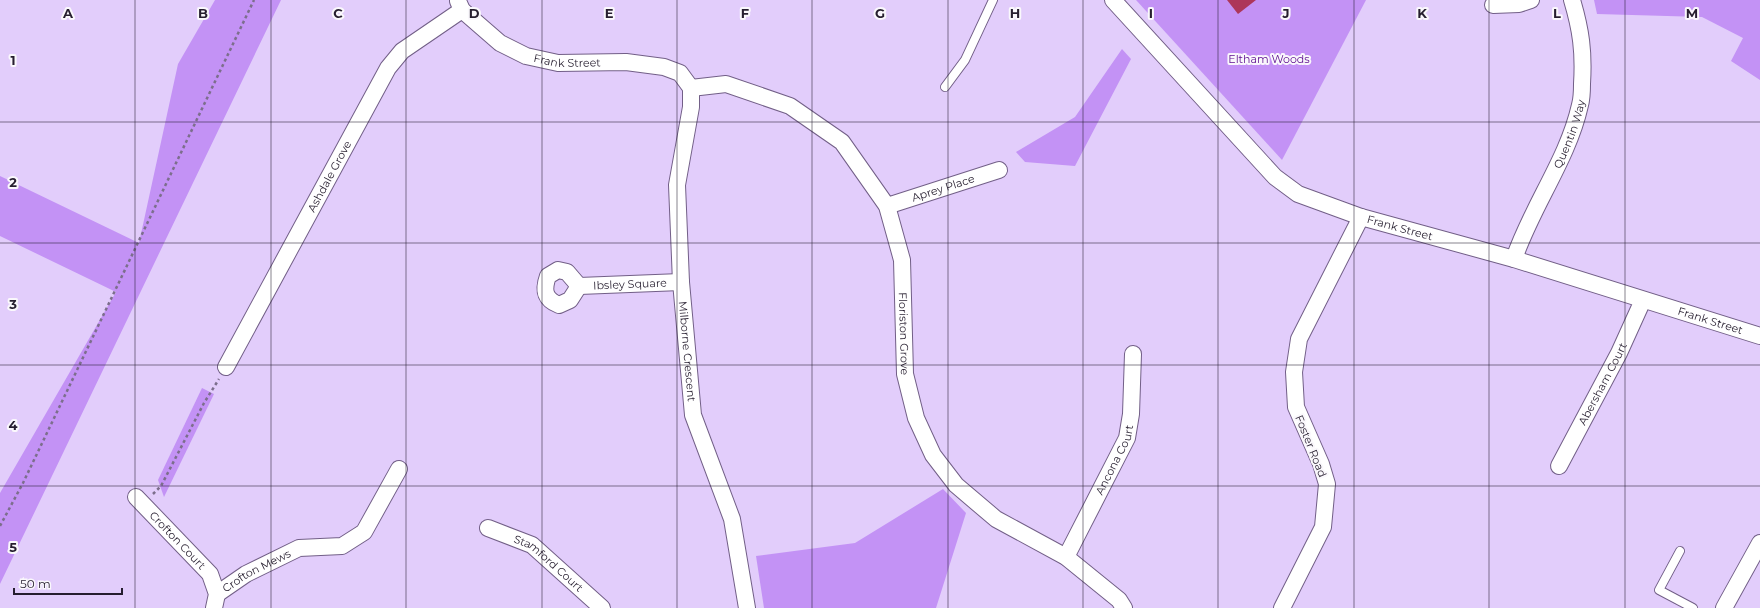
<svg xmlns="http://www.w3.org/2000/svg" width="1760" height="608" viewBox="0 0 1760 608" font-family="Montserrat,sans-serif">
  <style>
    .green { fill: #c392f5 }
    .building { fill: #ad365a }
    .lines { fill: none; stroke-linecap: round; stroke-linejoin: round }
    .service-casing { stroke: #725f87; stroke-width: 10 }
    .minor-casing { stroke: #725f87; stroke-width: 18 }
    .path { stroke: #7c6e8c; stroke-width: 2.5; stroke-dasharray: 3 3; stroke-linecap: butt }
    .service { stroke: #fff; stroke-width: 8 }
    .minor { stroke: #fff; stroke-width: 16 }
    .grid { fill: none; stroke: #261e2f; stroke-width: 1; stroke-opacity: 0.55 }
    .labels { text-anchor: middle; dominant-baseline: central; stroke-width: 4; stroke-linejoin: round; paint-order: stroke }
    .park-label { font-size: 11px; fill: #5c0d8e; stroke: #faf8fc }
    .street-label { font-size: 11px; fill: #261e2f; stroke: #faf8fc }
    .grid-label { font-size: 13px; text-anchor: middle; font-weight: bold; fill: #261e2f; stroke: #faf8fc; stroke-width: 4; stroke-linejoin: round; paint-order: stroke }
  </style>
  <rect width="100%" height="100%" fill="#e2cdfb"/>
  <g class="green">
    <path d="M215,0H281L0,584V493L116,292L0,236V176L139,243L178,64Z"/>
    <path d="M1136,0H1366L1282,160Z"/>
    <path d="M1594,0H1760V80L1731,61L1743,38L1702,17L1597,14Z"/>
    <path d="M1122,49L1131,59L1075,166L1025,162L1016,152L1075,117Z"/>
    <path d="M202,388L214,394L164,497L158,480Z"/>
    <path d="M943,489L966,513L936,608H764L756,556L855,543Z"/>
  </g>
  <path class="building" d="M1227,0H1256L1238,14Z"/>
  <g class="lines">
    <g class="service-casing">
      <g id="service">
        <path d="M945,87L965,60L993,0"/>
        <path d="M1680,551L1659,590L1693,608"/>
      </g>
    </g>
    <g class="minor-casing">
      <g id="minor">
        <path id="s1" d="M1113,0L1275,177L1298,194L1361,217L1514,259L1760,336"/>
        <path id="s2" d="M458,1L462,10L500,43L526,56L558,63L626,62L664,67L680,73L691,88"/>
        <path d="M1493,5L1519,4L1531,0"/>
        <path id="s3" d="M691,88L726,84L790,106L842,142L887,206L902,260L905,374L916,418L933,455L956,485L996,519L1066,557L1119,600L1124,608"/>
        <path id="s4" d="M691,88V107L677,185L681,282L693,415L732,519L747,608"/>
        <path id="s5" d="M887,206L999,170"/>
        <path id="s6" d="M1514,259C1532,206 1568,159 1580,105C1582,98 1582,91 1582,84C1584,52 1581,30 1572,0"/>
        <path d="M558,270L567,272L579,286L570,300L559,305C544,299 543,290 548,276Z"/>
        <path id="s7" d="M579,286L681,282"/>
        <path id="s8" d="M226,367L388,68L402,51L462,10"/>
        <path id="s9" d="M1559,466L1619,353L1643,300"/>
        <path id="s10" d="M136,497L210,574L217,594L214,608"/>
        <path id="s11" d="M488,528L532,545L602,608"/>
        <path id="s12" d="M1066,557L1127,438L1131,414L1133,354"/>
        <path id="s13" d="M217,594L246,574L299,548L342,546L364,532L399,469"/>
        <path d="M1282,608L1323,527L1327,484L1321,464L1296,407L1294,372L1299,339L1361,217"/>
        <path d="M1724,608L1760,543"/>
      </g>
    </g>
    <g class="path">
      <path d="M153,494L161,486L204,403L219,379"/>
      <path d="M0,526L23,483L254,0"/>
    </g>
    <use href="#service" class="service"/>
    <use href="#minor" class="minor"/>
  </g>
  <path class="grid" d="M135,0V608M271,0V608M406,0V608M542,0V608M677,0V608M812,0V608M948,0V608M1083,0V608M1218,0V608M1354,0V608M1489,0V608M1625,0V608M0,122H1760M0,243H1760M0,365H1760M0,486H1760"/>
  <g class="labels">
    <g class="park-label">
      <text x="1269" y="59">Eltham Woods</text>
    </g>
    <g class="street-label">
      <text stroke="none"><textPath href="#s2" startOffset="131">Frank Street</textPath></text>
      <text stroke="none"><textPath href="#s6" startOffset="137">Quentin Way</textPath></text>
      <text stroke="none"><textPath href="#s8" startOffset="217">Ashdale Grove</textPath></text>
      <text stroke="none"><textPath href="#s5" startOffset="59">Aprey Place</textPath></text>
      <text stroke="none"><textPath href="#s1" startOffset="376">Frank Street</textPath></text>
      <text stroke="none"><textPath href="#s7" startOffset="51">Ibsley Square</textPath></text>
      <text stroke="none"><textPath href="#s1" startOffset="700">Frank Street</textPath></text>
      <text stroke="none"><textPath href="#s3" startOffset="374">Floriston Grove</textPath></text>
      <text stroke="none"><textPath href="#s4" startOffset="265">Milborne Crescent</textPath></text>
      <text stroke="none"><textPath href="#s9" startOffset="93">Abersham Court</textPath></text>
      <text transform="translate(1311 446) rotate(68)">Foster Road</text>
      <text stroke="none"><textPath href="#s12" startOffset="109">Ancona Court</textPath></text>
      <text stroke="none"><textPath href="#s10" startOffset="60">Crofton Court</textPath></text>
      <text stroke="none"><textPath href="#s11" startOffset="71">Stamford Court</textPath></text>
      <text stroke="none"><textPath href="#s13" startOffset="46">Crofton Mews</textPath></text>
    </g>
  </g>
  <g class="grid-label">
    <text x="68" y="18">A</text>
    <text x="203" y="18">B</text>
    <text x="338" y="18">C</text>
    <text x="474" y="18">D</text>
    <text x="609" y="18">E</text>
    <text x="745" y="18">F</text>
    <text x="880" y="18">G</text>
    <text x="1015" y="18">H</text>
    <text x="1151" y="18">I</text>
    <text x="1286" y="18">J</text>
    <text x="1422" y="18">K</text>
    <text x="1557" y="18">L</text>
    <text x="1692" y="18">M</text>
    <text x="13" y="65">1</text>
    <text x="13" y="187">2</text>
    <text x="13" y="309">3</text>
    <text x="13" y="430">4</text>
    <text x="13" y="552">5</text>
  </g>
  <path d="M14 588v6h108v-6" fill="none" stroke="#261e2f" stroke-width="2"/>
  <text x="20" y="588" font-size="12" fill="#261e2f" stroke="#faf8fc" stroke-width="3" paint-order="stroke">50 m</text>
</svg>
